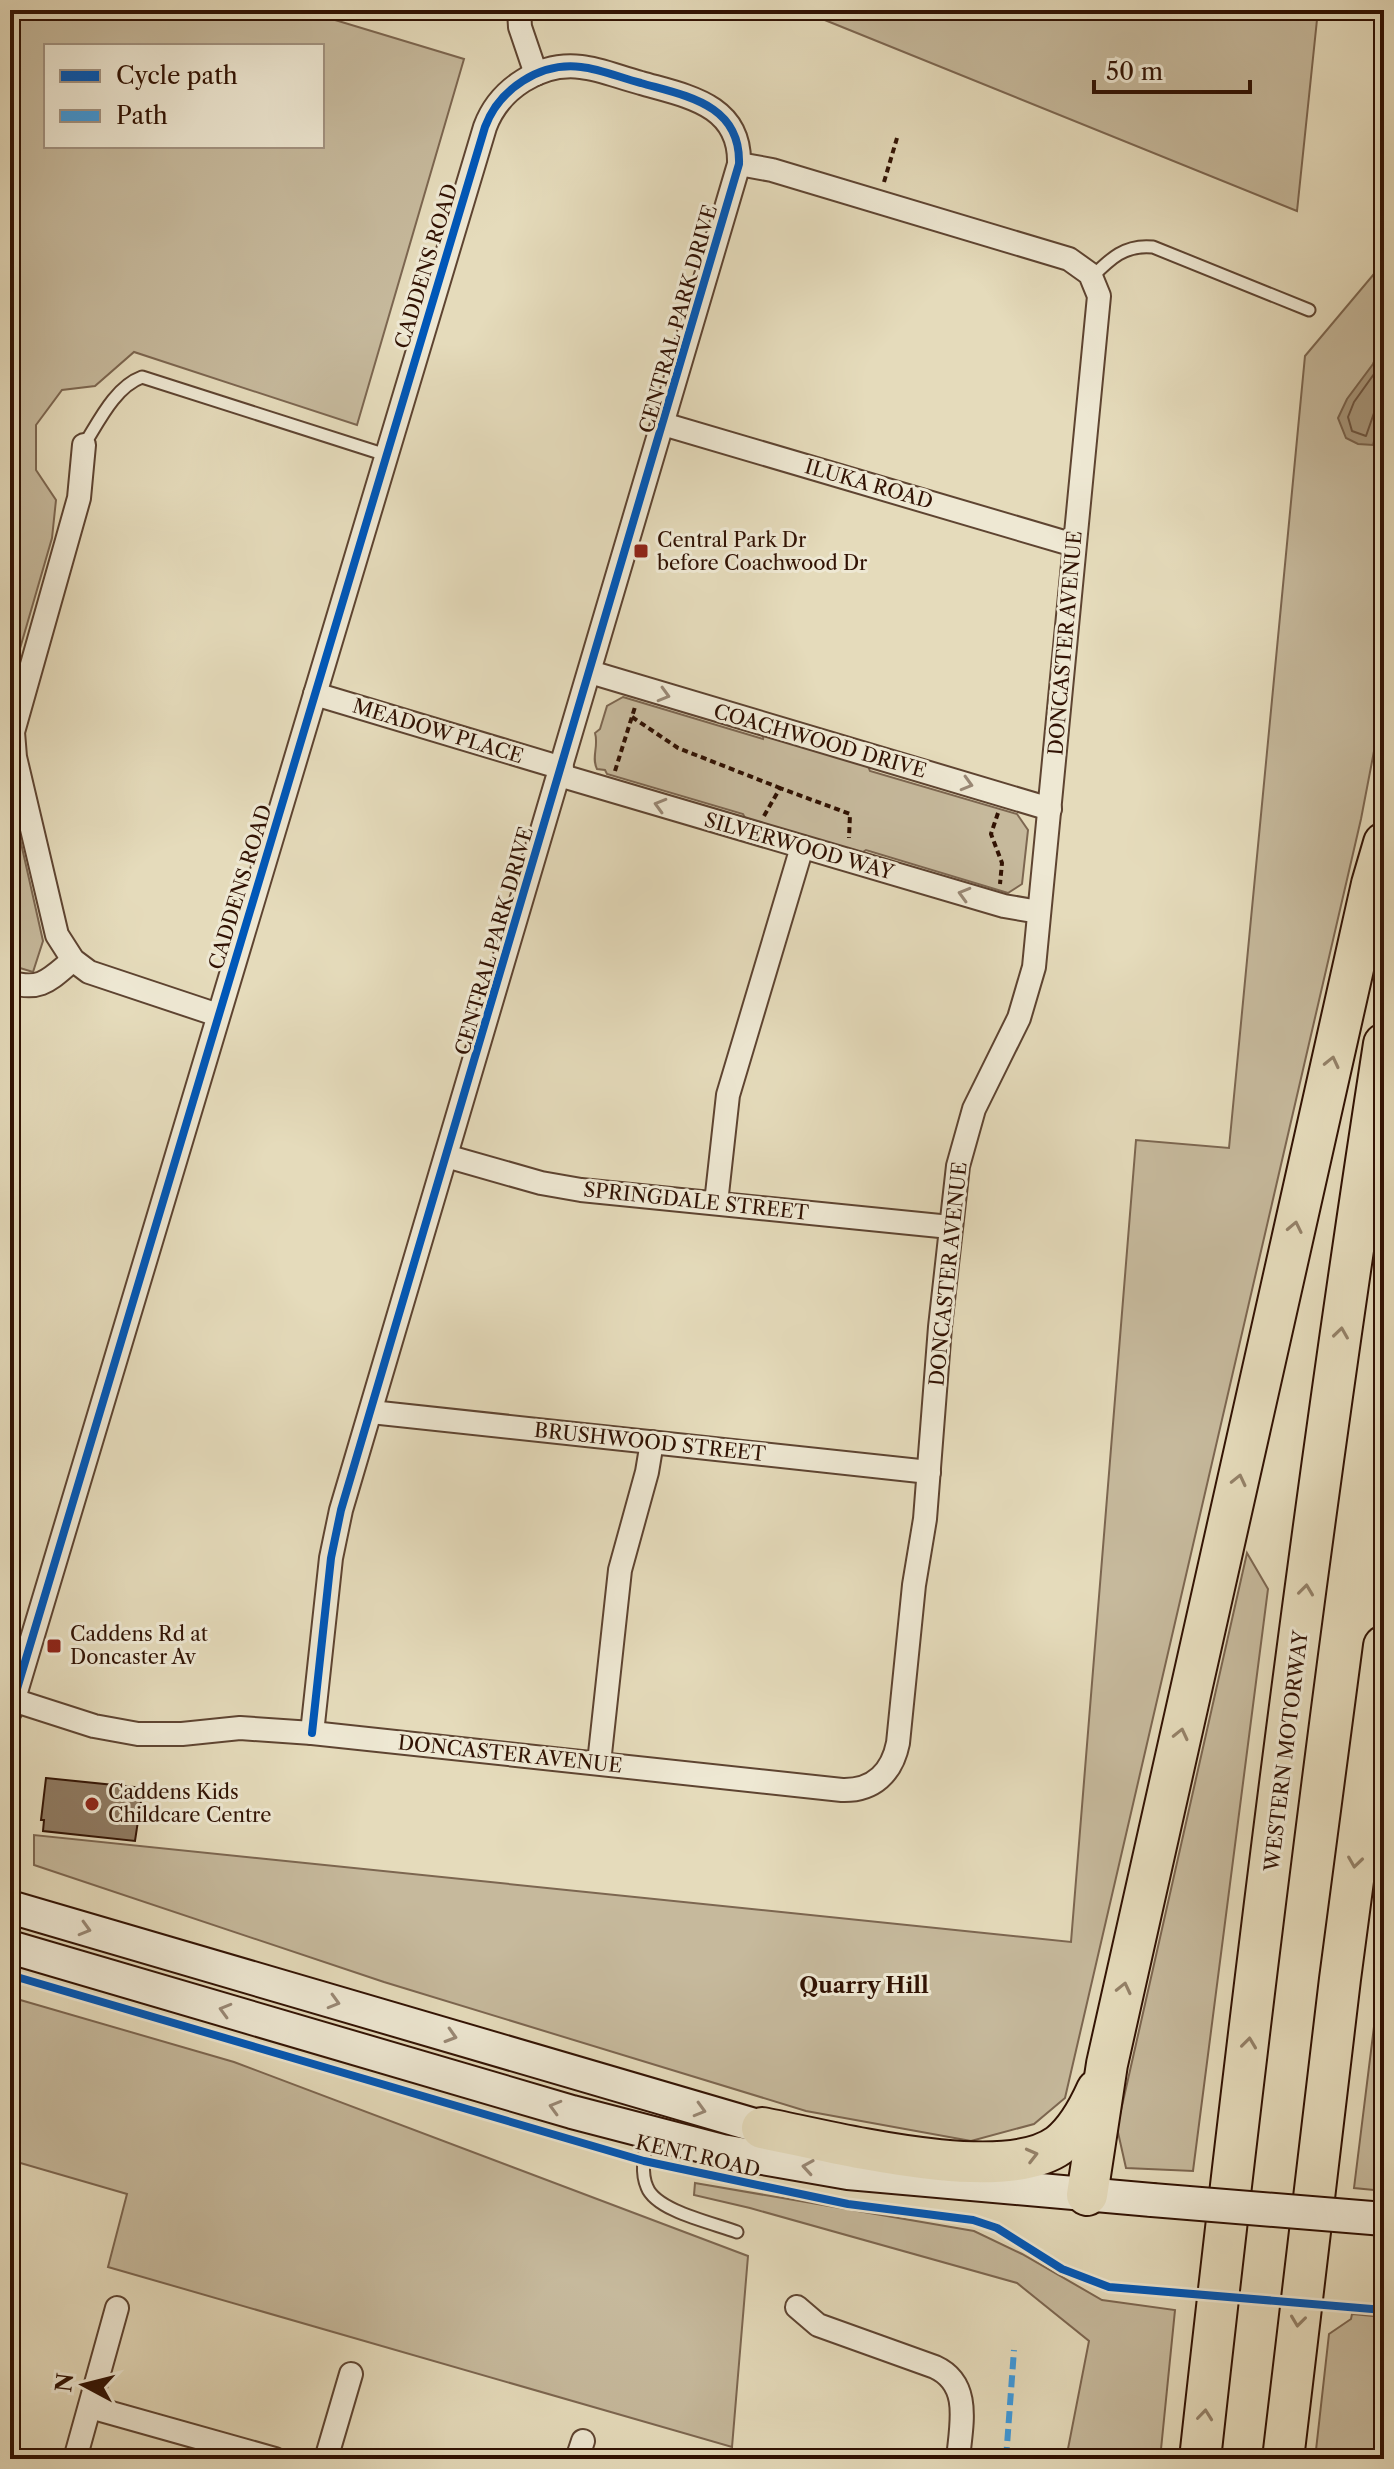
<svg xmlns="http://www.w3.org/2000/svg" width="1394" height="2469" viewBox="0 0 1394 2469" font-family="'Libre Caslon Text',serif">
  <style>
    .green { fill: #c6b99c; stroke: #7c6650; stroke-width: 2; fill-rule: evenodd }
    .water { fill: #a8977c; stroke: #78624c; stroke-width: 2 }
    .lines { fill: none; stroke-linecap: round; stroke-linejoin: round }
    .shore { stroke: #6c5440; stroke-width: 2 }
    .building { fill: #8f7b63; stroke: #311203; stroke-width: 2 }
    .service-casing { stroke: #5e4431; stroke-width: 15 }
    .minor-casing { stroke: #5e4431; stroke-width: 26 }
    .secondary-casing { stroke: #311203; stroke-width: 36 }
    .motorway-casing { stroke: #311203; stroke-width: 44 }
    .path { stroke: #311203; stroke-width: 4; stroke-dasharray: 6 4; stroke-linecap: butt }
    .service { stroke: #eee8d3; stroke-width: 11 }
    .minor { stroke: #eee8d3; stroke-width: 22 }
    .secondary { stroke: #eee8d3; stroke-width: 32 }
    .motorway { stroke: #e5dbbb; stroke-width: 40 }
    .secondary-bridge-casing { stroke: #311203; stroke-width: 36; stroke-linecap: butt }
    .secondary-bridge { stroke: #eee8d3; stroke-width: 32 }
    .quiet { stroke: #3e9add; stroke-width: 6; stroke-dasharray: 12 6; stroke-linecap: butt }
    .cycleway-casing { stroke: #eee8d3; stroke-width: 13 }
    .cycleway { stroke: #0057b8; stroke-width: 8 }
    .oneway { stroke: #998875 }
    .oneway2 { stroke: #948168 }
    .poi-dot { fill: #8f2418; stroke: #eee8d3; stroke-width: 3 }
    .labels { text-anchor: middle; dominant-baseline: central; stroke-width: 6; stroke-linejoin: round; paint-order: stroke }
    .street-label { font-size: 20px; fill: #311203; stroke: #eee8d3 }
    .poi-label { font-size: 20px; fill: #311203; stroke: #eee8d3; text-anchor: start }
    .neighbourhood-label { font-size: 22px; font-weight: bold; fill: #311203; stroke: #eee8d3 }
  </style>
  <rect width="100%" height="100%" fill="#e5dbbb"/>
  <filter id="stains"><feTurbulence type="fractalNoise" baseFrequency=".0025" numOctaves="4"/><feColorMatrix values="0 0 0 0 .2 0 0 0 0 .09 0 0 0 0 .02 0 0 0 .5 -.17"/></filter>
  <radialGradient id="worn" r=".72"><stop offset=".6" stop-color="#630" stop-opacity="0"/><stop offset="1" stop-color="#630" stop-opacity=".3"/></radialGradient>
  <g class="green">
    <path d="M10,10H302L464,59L357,425L134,352L95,386L62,390L36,425V470L56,500L52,538L10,683ZM322,46V146H46V46Z"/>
    <path d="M800,10H1318L1297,211Z"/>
    <path d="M1384,262V699L1361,819L1065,2098L1034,2124L971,2141L806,2111L384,1982L34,1865V1835L1071,1942L1136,1140L1229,1148L1305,356Z"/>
    <path d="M623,697L763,739L764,733L866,761L870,771L1017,814L1028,830L1022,884L1008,893L866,850L857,856L748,823L743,814L607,774L605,770L597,769C591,757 599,746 595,733L600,729L607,706Z"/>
    <path d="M10,794L43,941L33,972L10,965Z"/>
    <path d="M1247,1553L1268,1589L1193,2171L1126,2168L1117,2128Z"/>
    <path d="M1384,1946V2191L1354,2188Z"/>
    <path d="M10,1997L234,2062L748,2256L732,2447L108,2267L127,2194L10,2160Z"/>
    <path d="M695,2183L974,2231L1022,2254L1102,2300L1175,2310L1160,2459H1066L1089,2341L1017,2283L750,2208L694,2195Z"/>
    <path d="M1352,2314L1384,2317V2459H1315L1329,2334L1351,2319Z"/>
  </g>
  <path class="water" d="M1384,331V404L1373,445L1358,444L1346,438L1338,418L1347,399L1373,364L1377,355V345Z"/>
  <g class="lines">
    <path class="shore" d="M1384,360L1354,402L1348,417L1352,431L1366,436L1374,413L1384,409"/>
  </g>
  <path class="building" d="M46,1778L143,1788L135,1841L43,1831L44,1820H41Z"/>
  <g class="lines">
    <g class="service-casing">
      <g id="service">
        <path d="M1092,277C1110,259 1125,244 1153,247L1309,310"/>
        <path d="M84,445C99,421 115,387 142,377L386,455"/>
        <path d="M648,2136C645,2152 640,2171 647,2187C656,2211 713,2223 737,2232"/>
      </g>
    </g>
    <g class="minor-casing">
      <g id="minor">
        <path d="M519,10L520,27L536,74"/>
        <path d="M663,424L1074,545"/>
        <path d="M84,445L79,498L13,732L15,757L57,935L73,960L89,972L218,1015"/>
        <path d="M590,672L1050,809"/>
        <path d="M315,694L562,768"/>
        <path d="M559,775L1004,906L1039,912"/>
        <path d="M10,982C41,992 50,979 73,960"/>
        <path d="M446,1156L541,1183L581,1190L950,1227"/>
        <path d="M716,1203L728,1095L802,847"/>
        <path d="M371,1412L929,1472"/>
        <path d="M10,1699L94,1726L138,1734H182L240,1728L312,1733L842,1790C873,1791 892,1773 898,1743L914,1585L925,1519L940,1327L958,1166L974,1109L1019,1018L1034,967L1099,296L1090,274L1069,259L772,170L739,164"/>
        <path d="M10,1712L485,127C499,89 540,62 581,67C601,69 621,78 641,83C686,96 741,104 739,164L341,1510L331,1558L312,1733"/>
        <path d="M599,1763L620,1570L647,1472L652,1442"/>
        <path d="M797,2307L818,2325L935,2367C972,2384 961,2425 958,2459"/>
        <path d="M90,2407L275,2459"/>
        <path d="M75,2459L117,2308"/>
        <path d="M326,2459L351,2374"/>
        <path d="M577,2459L583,2441"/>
      </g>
    </g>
    <g class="secondary-casing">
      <g id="secondary">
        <path d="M10,1907L785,2134"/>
        <path d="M10,1947L572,2112L722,2151L848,2173L1152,2200"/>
      </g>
    </g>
    <g class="motorway-casing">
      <g id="motorway">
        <path d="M762,2128C830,2141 1001,2187 1059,2145C1077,2131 1088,2110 1097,2090"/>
        <path d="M1087,2195L1107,2064L1372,884L1384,843"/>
        <path d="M1200,2459C1252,1987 1311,1514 1384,1044"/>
        <path d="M1283,2459L1340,1979L1384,1646"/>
      </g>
    </g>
    <g class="path">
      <path d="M884,182L897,138"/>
      <path d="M632,717L678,748L780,788"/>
      <path d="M615,771L635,707"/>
      <path d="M998,813L991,834L1002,863L1000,884"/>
      <path d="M764,816L780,788L850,814L849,838"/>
    </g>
    <use href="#service" class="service"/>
    <use href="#minor" class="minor"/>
    <use href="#secondary" class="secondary"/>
    <use href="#motorway" class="motorway"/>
    <g class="secondary-bridge-casing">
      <path id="secondary-bridge" d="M1152,2200L1384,2219"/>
    </g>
    <use href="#secondary-bridge" class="secondary-bridge"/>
    <path class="quiet" d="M1006,2459L1014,2350"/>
    <g class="cycleway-casing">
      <g id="cycleway">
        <path d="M10,1712L485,127C499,89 540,62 581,67C601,69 621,78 641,83C686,96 741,104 739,164L341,1510L331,1558L312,1733"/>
        <path d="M10,1975L644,2161L848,2204L973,2220L997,2228L1062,2269L1109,2287L1384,2310"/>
      </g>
    </g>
    <use href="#cycleway" class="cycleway"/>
  </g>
  <defs><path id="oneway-chevron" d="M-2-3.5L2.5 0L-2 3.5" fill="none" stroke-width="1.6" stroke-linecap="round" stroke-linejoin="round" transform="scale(2)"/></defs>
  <g class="oneway">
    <use href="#oneway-chevron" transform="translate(664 695) rotate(16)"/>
    <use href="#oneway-chevron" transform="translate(967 784) rotate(16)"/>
    <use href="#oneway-chevron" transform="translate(660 805) rotate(-164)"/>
    <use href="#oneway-chevron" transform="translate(964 894) rotate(-164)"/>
    <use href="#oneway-chevron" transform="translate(85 1929) rotate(16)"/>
    <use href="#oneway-chevron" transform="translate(334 2002) rotate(16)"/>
    <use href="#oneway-chevron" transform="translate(225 2010) rotate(-164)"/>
    <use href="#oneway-chevron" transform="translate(451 2036) rotate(17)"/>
    <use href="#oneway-chevron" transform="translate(555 2107) rotate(-164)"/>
    <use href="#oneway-chevron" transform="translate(700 2110) rotate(16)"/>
    <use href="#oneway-chevron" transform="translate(808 2167) rotate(-171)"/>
  </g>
  <g class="oneway2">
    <use href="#oneway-chevron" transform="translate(1332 1062) rotate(-77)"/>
    <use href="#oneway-chevron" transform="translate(1295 1227) rotate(-78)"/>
    <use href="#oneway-chevron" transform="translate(1341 1333) rotate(-82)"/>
    <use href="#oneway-chevron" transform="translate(1239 1480) rotate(-77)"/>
    <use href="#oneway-chevron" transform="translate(1306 1590) rotate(-83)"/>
    <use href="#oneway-chevron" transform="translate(1181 1734) rotate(-77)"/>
    <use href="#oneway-chevron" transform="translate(1355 1862) rotate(98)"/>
    <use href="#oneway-chevron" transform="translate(1124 1988) rotate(-77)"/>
    <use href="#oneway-chevron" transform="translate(1249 2043) rotate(-83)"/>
    <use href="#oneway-chevron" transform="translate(1032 2155) rotate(-14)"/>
    <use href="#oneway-chevron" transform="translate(1298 2321) rotate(97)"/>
    <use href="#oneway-chevron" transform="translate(1205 2415) rotate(-84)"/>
  </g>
  <g class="poi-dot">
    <rect x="633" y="543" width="16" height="16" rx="4"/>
    <rect x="46" y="1638" width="16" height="16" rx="4"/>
    <circle cx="92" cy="1804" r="8"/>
  </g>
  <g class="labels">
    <g class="street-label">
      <text transform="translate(426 266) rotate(-73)">CADDENS ROAD</text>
      <text transform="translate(678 319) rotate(-74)">CENTRAL PARK DRIVE</text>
      <text transform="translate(869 484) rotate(16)">ILUKA ROAD</text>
      <text transform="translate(1065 643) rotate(-85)">DONCASTER AVENUE</text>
      <text transform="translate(438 731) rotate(17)">MEADOW PLACE</text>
      <text transform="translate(820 741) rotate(16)">COACHWOOD DRIVE</text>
      <text transform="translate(799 846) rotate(16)">SILVERWOOD WAY</text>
      <text transform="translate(240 887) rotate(-73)">CADDENS ROAD</text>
      <text transform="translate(494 941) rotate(-74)">CENTRAL PARK DRIVE</text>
      <text transform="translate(696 1201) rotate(6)">SPRINGDALE STREET</text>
      <text transform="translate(948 1274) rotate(-84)">DONCASTER AVENUE</text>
      <text transform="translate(650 1442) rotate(6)">BRUSHWOOD STREET</text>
      <text transform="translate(1286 1751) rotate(-83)">WESTERN MOTORWAY</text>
      <text transform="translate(510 1754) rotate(6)">DONCASTER AVENUE</text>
      <text transform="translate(698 2156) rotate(13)">KENT ROAD</text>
    </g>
    <g class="poi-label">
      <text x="657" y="540">Central Park Dr<tspan x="657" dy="23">before Coachwood Dr</tspan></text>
      <text x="70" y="1634">Caddens Rd at<tspan x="70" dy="23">Doncaster Av</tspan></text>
      <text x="108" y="1792">Caddens Kids<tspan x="108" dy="23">Childcare Centre</tspan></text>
    </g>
    <g class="neighbourhood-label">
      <text x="864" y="1985">Quarry Hill</text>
    </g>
  </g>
  <rect width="1394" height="2469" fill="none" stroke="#e5dbbb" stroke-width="40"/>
  <rect x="12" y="12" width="1370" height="2445" fill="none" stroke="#311203" stroke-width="4"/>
  <rect x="20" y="20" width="1354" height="2429" fill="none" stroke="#311203" stroke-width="2"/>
  <rect x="44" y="44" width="280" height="104" fill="#eee8d3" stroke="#a29280" stroke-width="2"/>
  <rect x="60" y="70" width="40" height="12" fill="#0057b8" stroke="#a29280" stroke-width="2"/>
  <text x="116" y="84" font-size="24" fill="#311203">Cycle path</text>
  <rect x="60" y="110" width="40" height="12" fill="#3e9add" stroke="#a29280" stroke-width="2"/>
  <text x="116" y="124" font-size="24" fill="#311203">Path</text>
  <g transform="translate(84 2385) rotate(277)" stroke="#eee8d3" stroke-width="6" paint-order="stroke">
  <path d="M0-6L14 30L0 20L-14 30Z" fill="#311203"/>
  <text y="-12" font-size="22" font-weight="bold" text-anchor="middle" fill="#311203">N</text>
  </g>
  <path d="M1094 80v12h156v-12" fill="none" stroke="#311203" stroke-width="4"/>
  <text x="1106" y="80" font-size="24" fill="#311203" stroke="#eee8d3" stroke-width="6" paint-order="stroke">50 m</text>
  <rect width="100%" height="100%" filter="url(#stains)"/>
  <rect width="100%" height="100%" fill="url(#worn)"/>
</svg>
